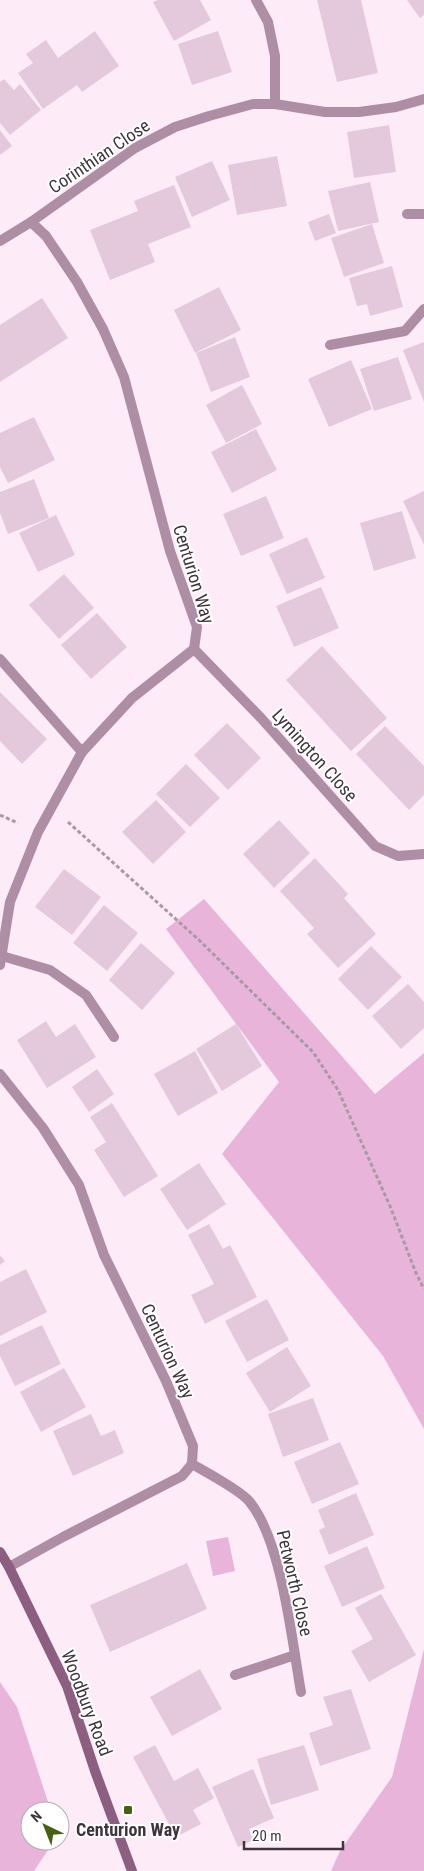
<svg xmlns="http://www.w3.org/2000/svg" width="424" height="1871" viewBox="0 0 424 1871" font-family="'Roboto Condensed',sans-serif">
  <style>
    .green { fill: #e8b4d9 }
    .building { fill: #e4c9dc }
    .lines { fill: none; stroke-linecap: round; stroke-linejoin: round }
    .path { stroke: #a89aa4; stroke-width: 3; stroke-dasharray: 4 2.5; stroke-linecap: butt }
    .lane { stroke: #ae8ea4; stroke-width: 10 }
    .street { stroke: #ae8ea4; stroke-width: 10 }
    .secondary { stroke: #8c5e7f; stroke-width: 10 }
    .poi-dot { fill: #466112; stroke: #fff; stroke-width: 2 }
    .labels { text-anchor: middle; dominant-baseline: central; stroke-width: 4; stroke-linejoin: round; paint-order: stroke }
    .street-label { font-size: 18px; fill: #40353d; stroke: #fff }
    .poi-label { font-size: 18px; font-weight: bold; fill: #40353d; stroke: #fff }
  </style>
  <rect width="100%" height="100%" fill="#fdecf7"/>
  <g class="green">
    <path d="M204,899L375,1094L424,1053V1429L383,1356L222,1154L279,1082L166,929Z"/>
    <path d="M228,1537L235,1571L213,1576L206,1541Z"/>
    <path d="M424,1649V1871H331L340,1851L392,1777Z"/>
    <path d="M0,1682L17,1707L51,1811H30V1841H54L34,1871H0Z"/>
  </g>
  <g class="building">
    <path d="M158,0H200L211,20L174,41L153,2Z"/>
    <path d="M317,0H361L378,73L337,82Z"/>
    <path d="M407,0H424V15L420,18Z"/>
    <path d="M95,31L119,66L82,92L77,85L43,109L18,73L33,63L26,54L46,40L58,58Z"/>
    <path d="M218,31L232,72L192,85L178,44Z"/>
    <path d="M4,79L14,90L20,84L41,110L10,135L0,123V82Z"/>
    <path d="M389,125L396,172L354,178L347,132Z"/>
    <path d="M0,130L12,146L0,155Z"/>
    <path d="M277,156L287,206L237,215L228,165Z"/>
    <path d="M212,161L230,200L192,217L175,177Z"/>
    <path d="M370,182L379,222L338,231L328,191Z"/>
    <path d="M174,185L191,227L148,244L155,262L110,280L90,230L138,211L134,201Z"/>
    <path d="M329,214L336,233L315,241L308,222Z"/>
    <path d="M372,224L384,263L344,277L331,238Z"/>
    <path d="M392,266L403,307L370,316L367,304L357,306L349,278Z"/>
    <path d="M219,287L241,330L195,353L174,310Z"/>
    <path d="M42,298L68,338L0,382V325Z"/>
    <path d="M235,337L250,377L211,392L196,353Z"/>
    <path d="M424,342V402L403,350Z"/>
    <path d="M398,357L412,399L374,411L360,369Z"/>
    <path d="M351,360L372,409L329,427L308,379Z"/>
    <path d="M242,385L262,424L226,443L206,405Z"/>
    <path d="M34,417L55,460L8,483L0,467V433Z"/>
    <path d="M256,429L277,470L232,493L211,452Z"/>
    <path d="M34,479L49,518L8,534L0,513V492Z"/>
    <path d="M424,491V545L403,501Z"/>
    <path d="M266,496L284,538L241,556L223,514Z"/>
    <path d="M402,511L416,558L374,571L360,523Z"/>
    <path d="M56,515L75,555L38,572L19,533Z"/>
    <path d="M307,537L325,578L287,594L269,554Z"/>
    <path d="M64,574L94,608L59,639L29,605Z"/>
    <path d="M321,587L339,628L294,647L276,606Z"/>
    <path d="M97,613L127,647L91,679L61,645Z"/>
    <path d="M322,646L387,718L351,751L286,680Z"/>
    <path d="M0,692L47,739L22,764L0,741Z"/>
    <path d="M227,723L261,758L228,790L194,755Z"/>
    <path d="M385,726L424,766V795L409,810L356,754Z"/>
    <path d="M186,764L220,798L190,827L156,794Z"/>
    <path d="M156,800L186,832L153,864L122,832Z"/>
    <path d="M279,820L310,853L274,888L243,854Z"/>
    <path d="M315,858L348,894L344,898L376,934L338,968L307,934L314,928L280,891Z"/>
    <path d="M64,869L101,897L72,935L35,907Z"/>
    <path d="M104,905L138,933L107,971L73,943Z"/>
    <path d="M141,943L175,973L142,1010L109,980Z"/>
    <path d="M371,946L402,977L368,1010L338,979Z"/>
    <path d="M408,984L424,1002V1028L401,1049L372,1016Z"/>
    <path d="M46,1021L56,1037L75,1024L96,1057L47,1088L17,1040Z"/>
    <path d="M236,1024L262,1066L222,1091L196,1049Z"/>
    <path d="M195,1051L218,1093L178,1116L154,1074Z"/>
    <path d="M97,1069L114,1094L89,1112L72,1087Z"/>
    <path d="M112,1103L158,1176L124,1197L94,1150L106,1142L90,1117Z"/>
    <path d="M199,1163L226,1204L187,1230L160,1189Z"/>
    <path d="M209,1224L223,1249L230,1245L257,1297L205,1324L191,1295L214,1284L188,1235Z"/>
    <path d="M0,1255L5,1261L0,1265Z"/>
    <path d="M26,1269L47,1312L0,1336V1282Z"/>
    <path d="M267,1299L289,1340L247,1362L225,1321Z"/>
    <path d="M42,1325L61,1364L15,1386L0,1356V1345Z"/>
    <path d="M287,1347L311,1386L270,1412L246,1373Z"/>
    <path d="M64,1368L86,1407L41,1432L20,1392Z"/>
    <path d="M313,1398L329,1440L283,1457L268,1414Z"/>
    <path d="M91,1414L101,1436L115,1430L124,1453L73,1476L53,1431Z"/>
    <path d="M340,1442L359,1484L312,1504L294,1462Z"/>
    <path d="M356,1493L374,1535L329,1555L319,1530L325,1527L318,1510Z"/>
    <path d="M367,1546L385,1588L342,1607L324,1566Z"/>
    <path d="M187,1563L207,1609L110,1652L90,1605Z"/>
    <path d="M381,1594L416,1655L369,1682L351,1651L373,1639L355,1608Z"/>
    <path d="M200,1669L222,1709L172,1736L150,1697Z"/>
    <path d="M351,1689L371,1749L320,1766L309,1733L333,1725L323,1697Z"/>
    <path d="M155,1745L174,1781L198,1768L214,1798L193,1810L201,1824L176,1837L133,1757Z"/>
    <path d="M304,1745L319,1790L271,1805L257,1759Z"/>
    <path d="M253,1769L274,1818L249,1829L254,1840L238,1847L212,1787Z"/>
  </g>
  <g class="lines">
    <g class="path">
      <path d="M0,815L18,823"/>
      <path d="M68,822L199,940L313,1052L338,1090L390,1206L416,1273L424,1289"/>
    </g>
    <g class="lane">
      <path d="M330,345L405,331L424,309"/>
      <path d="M0,659L82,752"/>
      <path d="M2,956L50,970L86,995L114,1037"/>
    </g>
    <g class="street">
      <path d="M256,0L268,22L275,56V104"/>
      <path d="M407,214H424"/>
      <path d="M0,241L31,222L135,148L175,127L209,116L253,104H275L325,112H359L396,107L424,99"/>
      <path d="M194,649L261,718L375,846L398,856L424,854"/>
      <path d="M0,965L10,902L38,832L82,752L132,698L194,649L197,627L170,551L124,377L103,329L77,282L46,236L31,222"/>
      <path d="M0,1074L43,1128L79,1185L104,1255L166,1381L193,1446L192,1464L182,1476L63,1537L9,1567"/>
      <path d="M192,1464C206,1472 240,1490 249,1501C282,1540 292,1642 301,1692"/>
      <path d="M235,1675L295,1655"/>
    </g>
    <path class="secondary" d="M0,1552L9,1567L67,1686L95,1771L132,1871"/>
  </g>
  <rect class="poi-dot" x="123" y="1805" width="10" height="10" rx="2.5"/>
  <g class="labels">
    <g class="street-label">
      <text transform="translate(99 156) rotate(-34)">Corinthian Close</text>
      <text transform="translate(194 574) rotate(73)">Centurion Way</text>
      <text transform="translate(315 755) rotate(48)">Lymington Close</text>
      <text transform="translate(168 1351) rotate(65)">Centurion Way</text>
      <text transform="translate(295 1583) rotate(77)">Petworth Close</text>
      <text transform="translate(87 1703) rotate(69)">Woodbury Road</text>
    </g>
    <g class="poi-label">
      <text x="128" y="1829">Centurion Way</text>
    </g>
  </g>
  <g transform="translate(45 1826) rotate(317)"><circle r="24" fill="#ffffff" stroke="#b3aeb1"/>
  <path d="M0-4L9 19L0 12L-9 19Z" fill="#466112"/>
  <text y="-8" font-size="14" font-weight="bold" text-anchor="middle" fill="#40353d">N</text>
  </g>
  <path d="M244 1841v8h99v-8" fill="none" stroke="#40353d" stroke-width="2.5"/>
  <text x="252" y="1841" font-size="15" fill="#40353d" stroke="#ffffff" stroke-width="4" paint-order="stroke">20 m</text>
</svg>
